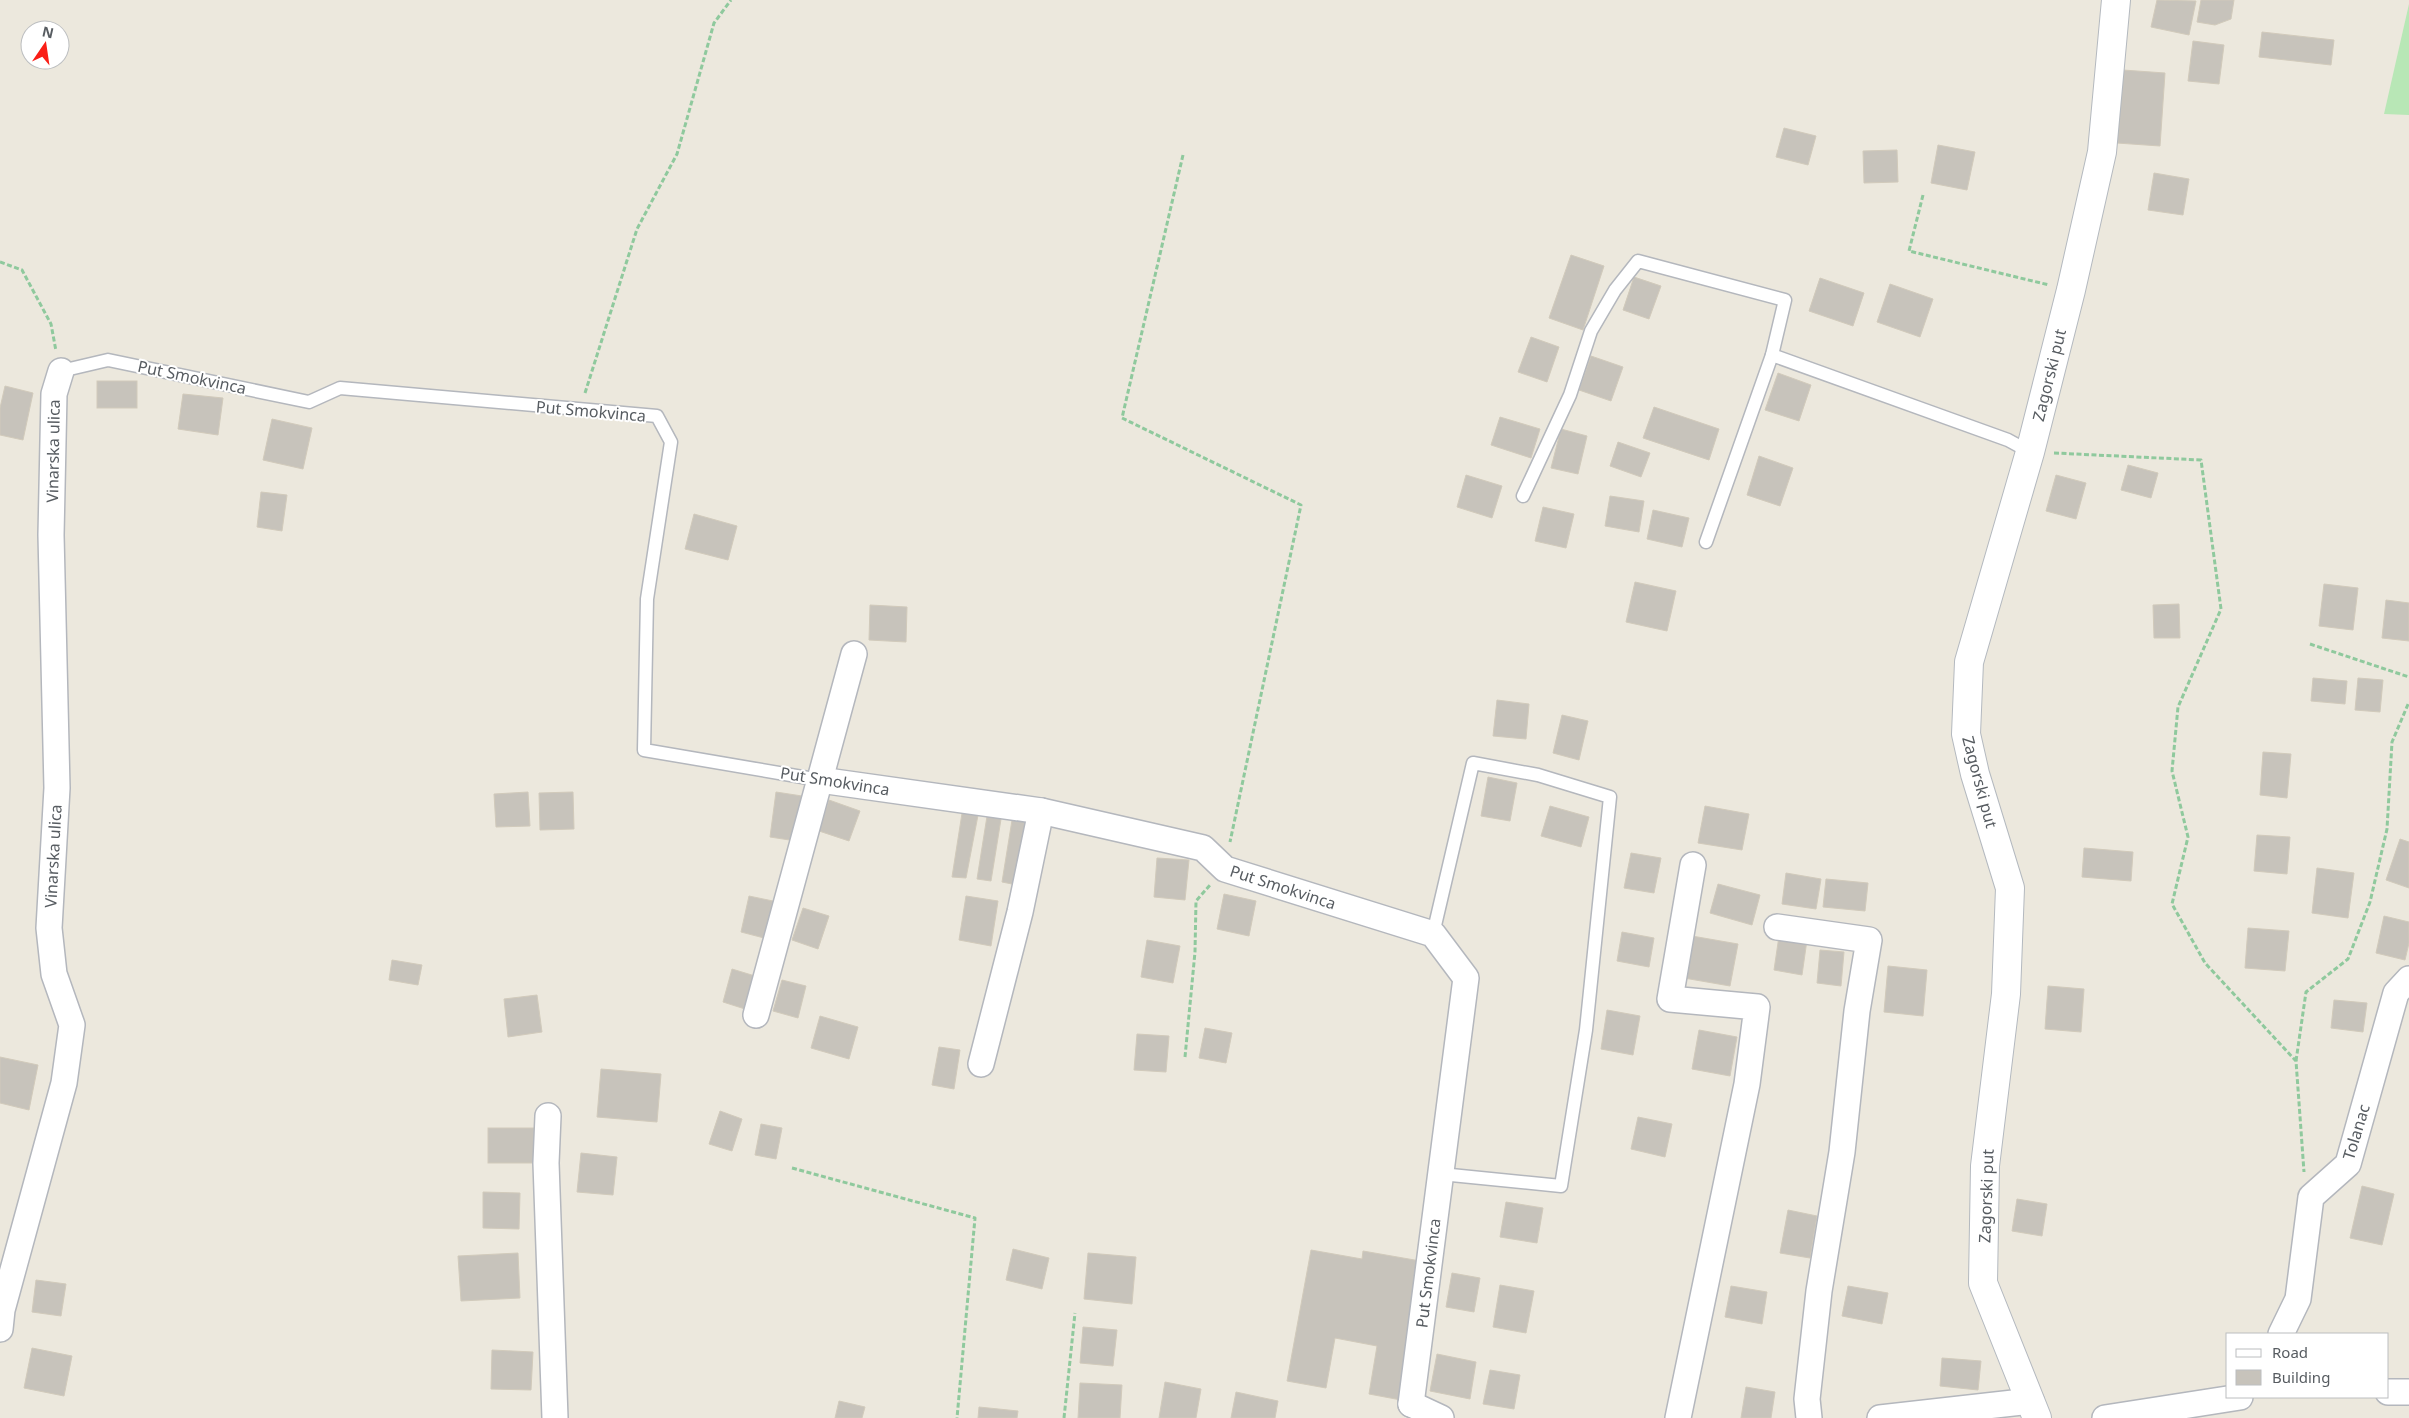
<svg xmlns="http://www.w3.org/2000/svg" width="2409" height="1418" viewBox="0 0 2409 1418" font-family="'Noto Sans',sans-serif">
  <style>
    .green { fill: #b8e7b6 }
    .building { fill: #c7c3bb; stroke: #d1cabb }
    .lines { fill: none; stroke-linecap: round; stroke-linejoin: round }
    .service-casing { stroke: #b4b7bd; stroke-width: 15 }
    .minor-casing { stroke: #b4b7bd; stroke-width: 28 }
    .secondary-casing { stroke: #b4b9bf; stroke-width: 30 }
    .path { stroke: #8fc99d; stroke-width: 3; stroke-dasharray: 5 2.5; stroke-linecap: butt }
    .service { stroke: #fff; stroke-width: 12 }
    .minor { stroke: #fff; stroke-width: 25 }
    .secondary { stroke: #fff; stroke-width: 28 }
    .labels { text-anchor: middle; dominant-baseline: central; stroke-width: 4; stroke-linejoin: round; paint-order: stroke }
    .street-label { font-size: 16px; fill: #575c61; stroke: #fff }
  </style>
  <rect width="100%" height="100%" fill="#ece8dd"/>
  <path class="green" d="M2409,4V115L2384,114Z"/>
  <g class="building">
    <path d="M2157,0L2196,1L2189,35L2151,27Z"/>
    <path d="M2201,0H2234L2231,19L2215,25L2197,22Z"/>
    <path d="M2262,32L2334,40L2331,65L2259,57Z"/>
    <path d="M2193,41L2224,45L2219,84L2188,81Z"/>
    <path d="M2123,70L2165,73L2160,146L2117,143Z"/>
    <path d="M1784,128L1816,136L1808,165L1776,157Z"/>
    <path d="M1938,145L1975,152L1967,190L1931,183Z"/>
    <path d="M1897,150L1898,182L1864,183L1863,151Z"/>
    <path d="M2154,173L2189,179L2183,215L2148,210Z"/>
    <path d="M1571,255L1604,266L1583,330L1549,318Z"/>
    <path d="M1634,277L1661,286L1649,319L1623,310Z"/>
    <path d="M1820,278L1864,293L1853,326L1809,311Z"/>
    <path d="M1890,284L1933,299L1920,337L1877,322Z"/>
    <path d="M1531,337L1559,347L1547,382L1518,372Z"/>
    <path d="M1591,356L1623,367L1611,401L1579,390Z"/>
    <path d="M1778,373L1811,385L1799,421L1765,410Z"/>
    <rect x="97" y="381" width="40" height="27"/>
    <path d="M5,386L33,393L23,440L0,435V408Z"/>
    <path d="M183,394L223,398L218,435L178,429Z"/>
    <path d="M1654,407L1719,429L1709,460L1643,438Z"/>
    <path d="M1500,417L1540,429L1531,458L1491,445Z"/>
    <path d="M272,419L312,428L303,469L263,460Z"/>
    <path d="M1561,429L1587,436L1578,474L1551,468Z"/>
    <path d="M1618,442L1650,453L1641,477L1610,466Z"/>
    <path d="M1759,456L1793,468L1780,506L1747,495Z"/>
    <path d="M2128,465L2158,473L2151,498L2121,490Z"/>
    <path d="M1466,475L1502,486L1492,518L1457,507Z"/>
    <path d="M2056,475L2086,483L2076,519L2046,511Z"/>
    <path d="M261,492L287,495L282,531L257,527Z"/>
    <path d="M1610,496L1644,501L1639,532L1605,526Z"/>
    <path d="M1543,507L1574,514L1566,548L1535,541Z"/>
    <path d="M1653,510L1689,518L1682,547L1647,539Z"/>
    <path d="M694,514L737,526L728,560L685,549Z"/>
    <path d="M1635,582L1676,591L1667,631L1626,622Z"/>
    <path d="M2324,584L2358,588L2353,630L2319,626Z"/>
    <path d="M2386,600L2409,603V641L2382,638Z"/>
    <path d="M2179,604L2180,638H2154L2153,605Z"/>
    <path d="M870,605L907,607L906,642L869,640Z"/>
    <path d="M2313,678L2347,681L2345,704L2311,701Z"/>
    <path d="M2358,678L2383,680L2380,712L2355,710Z"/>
    <path d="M1497,700L1529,704L1526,739L1493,736Z"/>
    <path d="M1562,715L1588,721L1579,760L1553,753Z"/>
    <path d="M2263,752L2291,754L2287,798L2260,795Z"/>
    <path d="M1488,777L1517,783L1510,821L1481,816Z"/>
    <path d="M528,792L530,826L496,827L494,794Z"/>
    <path d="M573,792L574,829L540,830L539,793Z"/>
    <path d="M776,792L802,796L796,841L770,837Z"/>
    <path d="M829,800L860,811L849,841L819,831Z"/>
    <path d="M1550,806L1589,817L1581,847L1541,836Z"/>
    <path d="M1705,806L1749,814L1742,850L1698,843Z"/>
    <path d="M963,807L979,810L966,878L952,877Z"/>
    <path d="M988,810L1002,813L991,881L977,879Z"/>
    <path d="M1013,814L1028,816L1017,885L1002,882Z"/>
    <path d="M2257,835L2290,837L2287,874L2254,871Z"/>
    <path d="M2400,839L2409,842V888L2386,880Z"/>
    <path d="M2084,848L2133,852L2131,881L2082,877Z"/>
    <path d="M1631,853L1661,858L1654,893L1624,888Z"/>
    <path d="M1157,858L1189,860L1185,900L1154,897Z"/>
    <path d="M2317,868L2354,873L2348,918L2312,913Z"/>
    <path d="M1786,873L1821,879L1816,909L1782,904Z"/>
    <path d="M1826,879L1868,883L1865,911L1823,907Z"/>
    <path d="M1718,884L1760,895L1752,925L1710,913Z"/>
    <path d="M1224,894L1256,901L1249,936L1217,929Z"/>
    <path d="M749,896L773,901L764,938L741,932Z"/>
    <path d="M966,896L998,901L991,946L959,940Z"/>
    <path d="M803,908L829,916L818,949L792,940Z"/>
    <path d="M2384,916L2409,922V943L2405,960L2376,953Z"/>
    <path d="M2248,928L2289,931L2285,971L2245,968Z"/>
    <path d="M1622,932L1654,938L1649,967L1617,961Z"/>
    <path d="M1692,936L1738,944L1730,986L1684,978Z"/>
    <path d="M1779,936L1807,940L1802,975L1774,970Z"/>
    <path d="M1147,940L1180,946L1173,983L1141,977Z"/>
    <path d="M1820,950L1844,952L1841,986L1817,983Z"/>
    <path d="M392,960L422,965L418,985L389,980Z"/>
    <path d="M1888,966L1927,970L1923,1016L1884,1012Z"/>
    <path d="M732,969L755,976L745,1009L723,1002Z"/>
    <path d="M782,980L806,986L798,1018L773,1011Z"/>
    <path d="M2048,986L2084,989L2081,1032L2045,1029Z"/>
    <path d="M537,995L542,1032L508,1037L504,999Z"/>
    <path d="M2334,1000L2367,1003L2363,1032L2331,1028Z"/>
    <path d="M1607,1010L1640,1016L1633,1055L1601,1049Z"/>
    <path d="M820,1016L858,1027L849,1059L811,1048Z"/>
    <path d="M1205,1028L1232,1033L1226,1063L1199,1058Z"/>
    <path d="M1699,1030L1737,1037L1730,1076L1692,1069Z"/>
    <path d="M1137,1034L1169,1036L1166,1072L1134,1070Z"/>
    <path d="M939,1047L960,1050L954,1089L932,1085Z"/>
    <path d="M0,1057L38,1065L29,1110L0,1103Z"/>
    <path d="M601,1069L661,1074L657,1122L597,1117Z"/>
    <path d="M720,1111L742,1119L732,1151L709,1144Z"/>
    <path d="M1638,1117L1672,1124L1665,1157L1631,1149Z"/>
    <path d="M761,1124L782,1128L776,1159L755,1155Z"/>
    <rect x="488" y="1128" width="46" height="35"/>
    <path d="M581,1153L617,1157L613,1195L577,1192Z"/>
    <path d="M2362,1186L2394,1194L2382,1245L2350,1238Z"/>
    <path d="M483,1192L520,1193L519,1229L483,1228Z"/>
    <path d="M2017,1199L2047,1204L2042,1236L2012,1231Z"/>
    <path d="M1506,1202L1543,1208L1537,1243L1500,1237Z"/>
    <path d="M1788,1210L1817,1216L1810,1258L1780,1253Z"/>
    <path d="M1013,1249L1049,1258L1042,1289L1006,1280Z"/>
    <path d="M1311,1250L1362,1259L1363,1251L1426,1262L1401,1400L1369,1394L1377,1346L1335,1338L1326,1388L1287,1381Z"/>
    <path d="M518,1253L520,1298L461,1301L458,1256Z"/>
    <path d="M1088,1253L1136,1257L1132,1304L1084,1299Z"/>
    <path d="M1452,1273L1480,1278L1474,1312L1446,1307Z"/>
    <path d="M36,1280L66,1284L61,1316L32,1312Z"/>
    <path d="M1500,1285L1534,1291L1526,1333L1493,1327Z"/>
    <path d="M1731,1286L1767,1292L1762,1324L1725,1317Z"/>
    <path d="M1848,1286L1888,1293L1882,1324L1842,1316Z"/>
    <path d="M1083,1327L1117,1330L1113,1366L1080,1363Z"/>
    <path d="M32,1348L72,1356L64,1396L24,1388Z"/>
    <path d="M492,1350L533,1352L531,1390L491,1389Z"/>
    <path d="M1437,1354L1476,1362L1470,1399L1430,1391Z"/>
    <path d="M1942,1358L1981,1361L1978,1390L1940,1386Z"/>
    <path d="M1490,1370L1520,1375L1514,1409L1483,1404Z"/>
    <path d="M1165,1382L1201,1389L1196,1418H1159Z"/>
    <path d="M1080,1383L1122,1385L1120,1418H1078Z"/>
    <path d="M1746,1387L1775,1392L1771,1418H1741Z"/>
    <path d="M1236,1392L1278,1401L1275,1418H1231Z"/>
    <path d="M839,1401L865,1407L862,1418H835Z"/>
    <path d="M979,1407L1018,1411L1017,1418H978Z"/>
  </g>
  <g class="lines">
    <g class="service-casing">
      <g id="service">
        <path d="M61,371L108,360L309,402L340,388L657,416L671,442L647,599L644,750L820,780"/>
        <path d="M1523,496L1570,395L1591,331L1615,290L1638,261L1785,300L1772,355"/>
        <path d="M1706,542L1772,355L2008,440L2030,452"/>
        <path d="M1433,934L1473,763L1538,775L1610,797L1586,1030L1561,1186L1441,1174"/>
      </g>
    </g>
    <g class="minor-casing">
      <g id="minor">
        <path d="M820,780L1041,811L1203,848L1225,869L1433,934L1466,978L1411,1404"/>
        <path d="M1777,927L1869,940L1857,1011L1842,1152L1819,1291L1807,1399L1809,1418"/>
        <path d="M756,1015L854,654"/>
        <path d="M981,1064L1020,912L1041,811"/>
        <path d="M548,1116L546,1163L555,1418"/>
        <path d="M0,1329L2,1310L64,1083L72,1025L54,974L49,928L57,788L51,535L54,394L61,371"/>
        <path d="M2281,1334L2298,1299L2311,1197L2348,1164L2396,993L2409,979"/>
        <path d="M2388,1392H2409"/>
        <path d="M1411,1404L1441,1418"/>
        <path d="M1678,1418L1747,1084L1757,1007L1670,999L1693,865"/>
        <path d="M1880,1418L2031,1401"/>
        <path d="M2105,1418L2240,1397"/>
      </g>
    </g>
    <g class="secondary-casing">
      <path id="secondary" d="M2037,1418L1983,1283L1985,1166L2006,994L2010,888L1975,774L1966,734L1969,662L2030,452L2071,290L2102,152L2116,0"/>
    </g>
    <g class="path">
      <path d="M1183,155L1122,418L1301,505L1230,842"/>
      <path d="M1923,195L1909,251L2049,285"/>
      <path d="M0,262L22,270L51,324L56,351"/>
      <path d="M585,393L637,229L677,154L714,23L731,0"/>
      <path d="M2054,453L2201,460L2221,609L2178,707L2172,771L2188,837L2172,904L2205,963L2296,1061L2304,1172"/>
      <path d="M2310,644L2409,677"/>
      <path d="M1185,1057L1195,952L1196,901L1210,885"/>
      <path d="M2296,1061L2306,992L2348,959L2370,902L2387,829L2392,742L2409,702"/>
      <path d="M792,1168L975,1218L957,1418"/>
      <path d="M1064,1418L1075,1313"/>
    </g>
    <use href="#service" class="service"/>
    <use href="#minor" class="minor"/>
    <use href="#secondary" class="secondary"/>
  </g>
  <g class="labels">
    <g class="street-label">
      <text transform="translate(2049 375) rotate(-76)">Zagorski put</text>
      <text transform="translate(192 377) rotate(12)">Put Smokvinca</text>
      <text transform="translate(591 411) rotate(5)">Put Smokvinca</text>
      <text transform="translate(53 451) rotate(-89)">Vinarska ulica</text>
      <text transform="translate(835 781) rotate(9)">Put Smokvinca</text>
      <text transform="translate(1980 782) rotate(75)">Zagorski put</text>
      <text transform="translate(53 856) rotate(-87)">Vinarska ulica</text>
      <text transform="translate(1283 887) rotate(18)">Put Smokvinca</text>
      <text transform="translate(2356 1132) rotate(-73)">Tolanac</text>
      <text transform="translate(1986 1196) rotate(-88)">Zagorski put</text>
      <text transform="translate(1428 1273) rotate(-83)">Put Smokvinca</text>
    </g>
  </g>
  <rect x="2226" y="1333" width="162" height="65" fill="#ffffff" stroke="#bcbec0"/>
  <rect x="2236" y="1349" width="25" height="8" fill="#ffffff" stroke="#bcbec0"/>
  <text x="2272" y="1358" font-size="15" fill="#575c61">Road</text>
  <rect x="2236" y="1370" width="25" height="15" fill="#c7c3bb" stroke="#bcbec0"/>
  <text x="2272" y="1383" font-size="15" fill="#575c61">Building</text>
  <g transform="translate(45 45) rotate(13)"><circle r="24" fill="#ffffff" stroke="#bcbec0"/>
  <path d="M0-4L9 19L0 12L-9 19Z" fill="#fa1e16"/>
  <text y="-8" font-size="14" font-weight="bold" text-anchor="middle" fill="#575c61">N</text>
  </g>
</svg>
